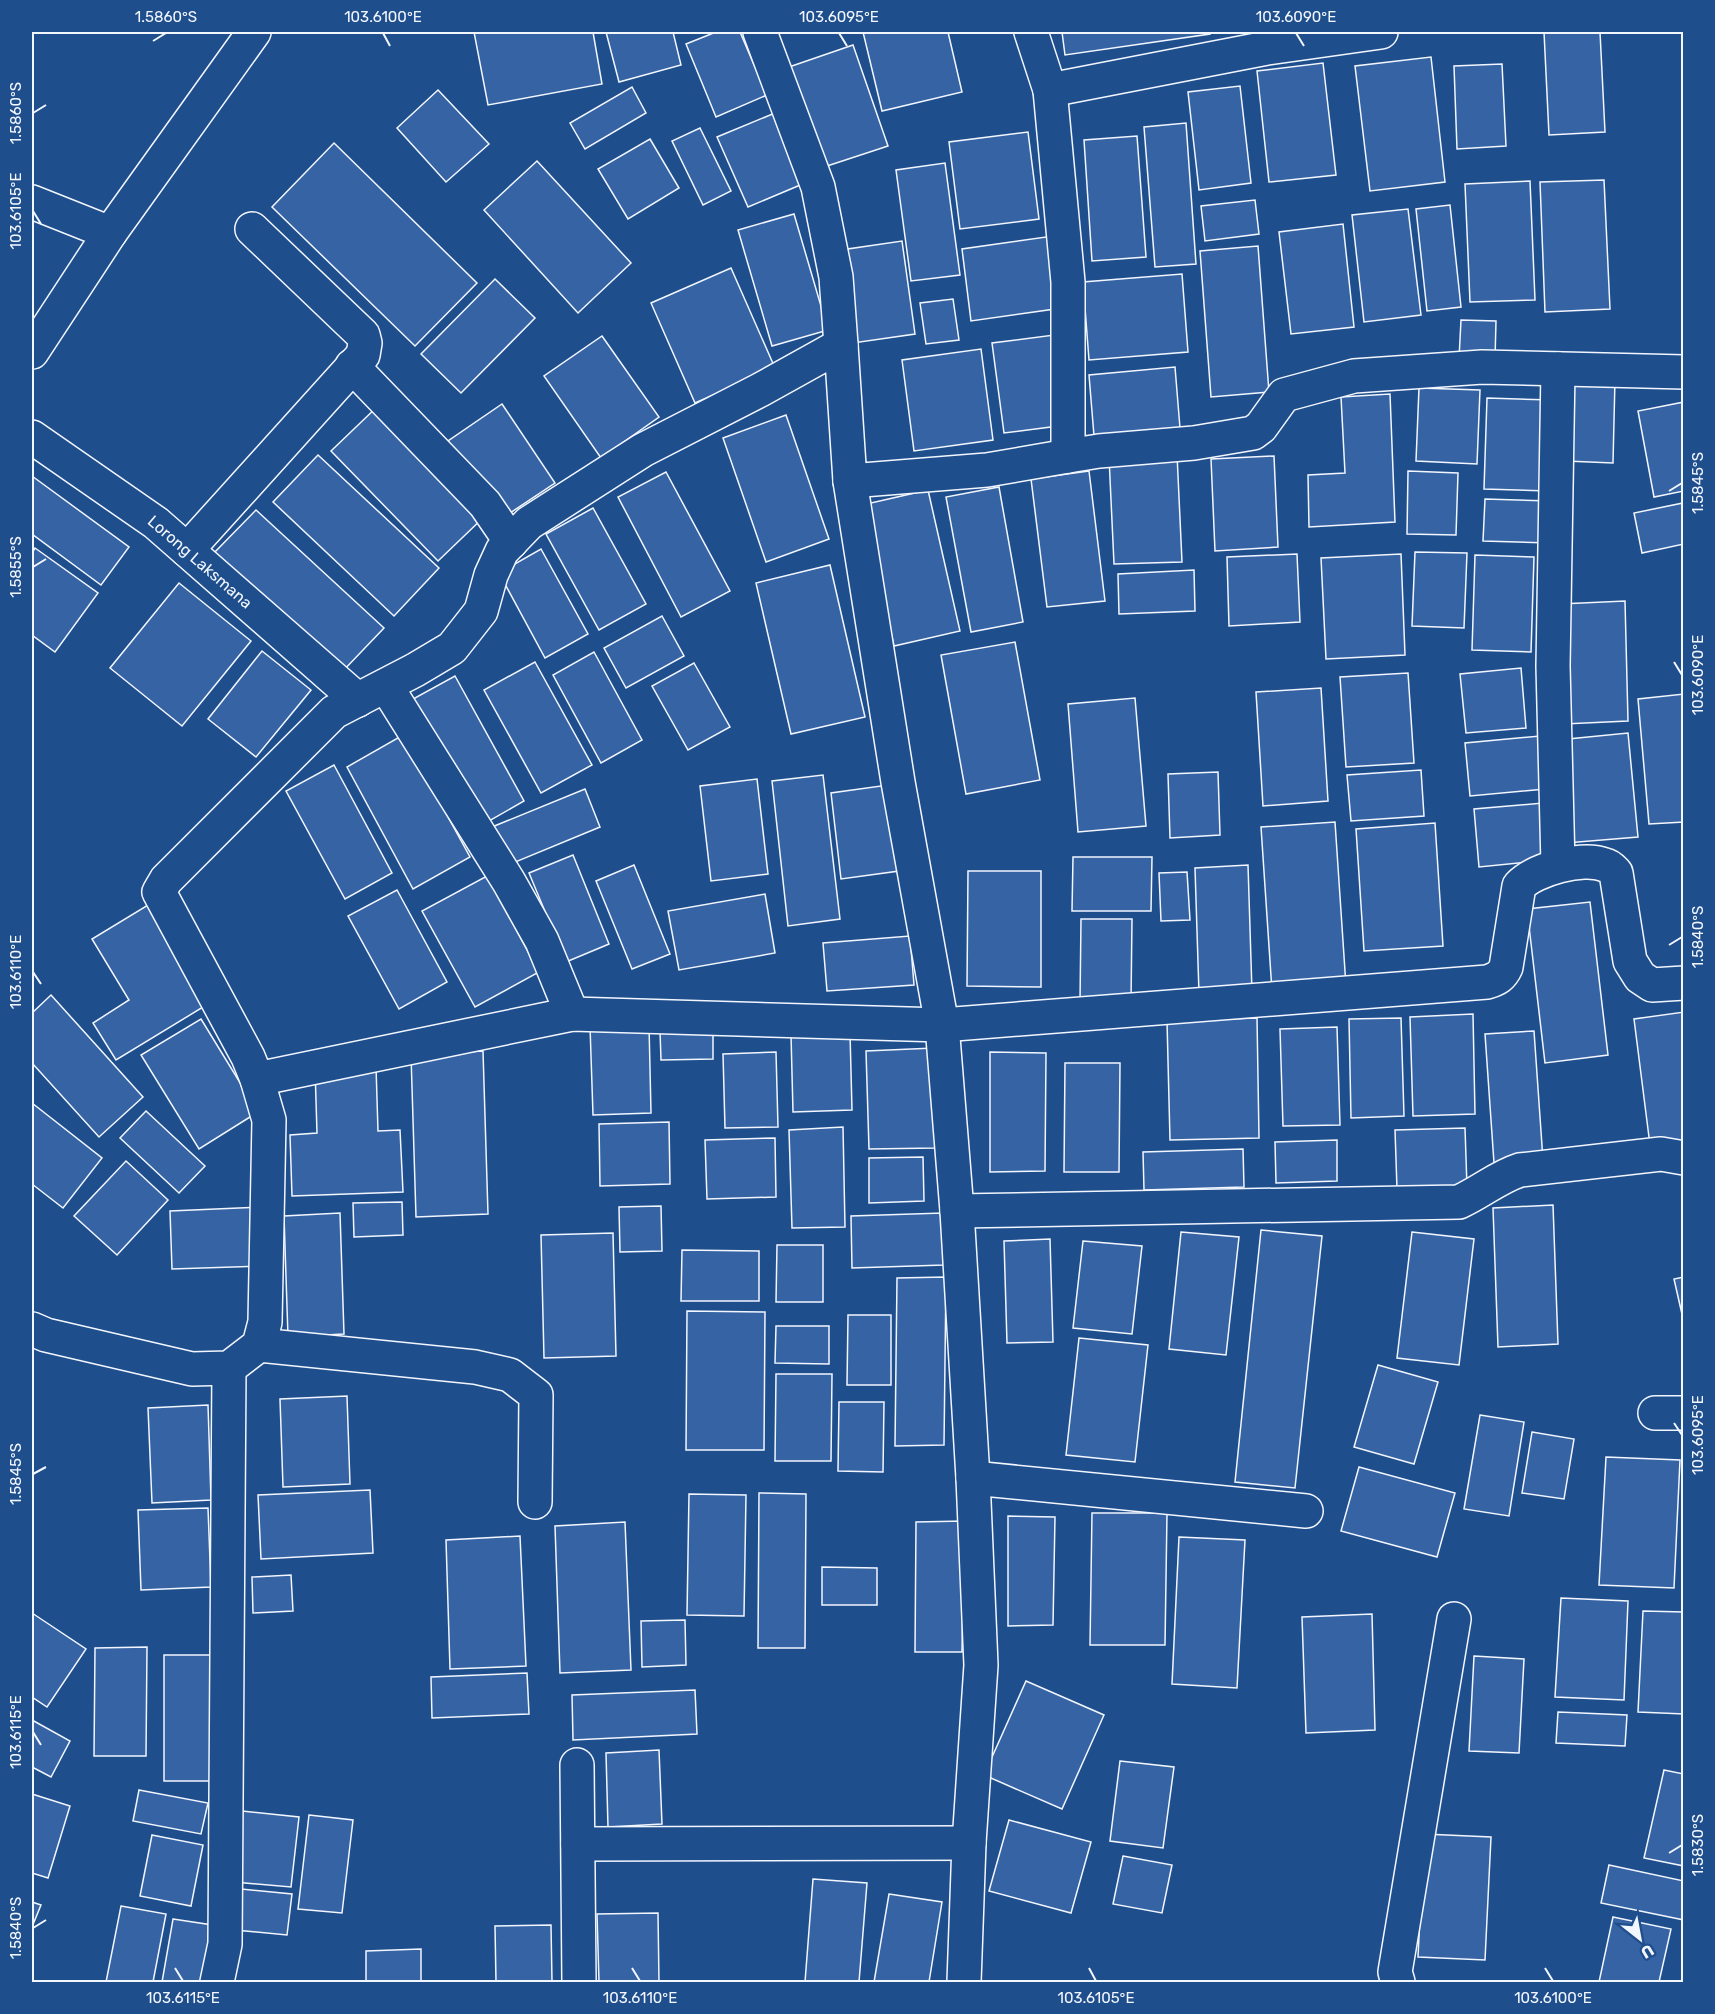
<svg xmlns="http://www.w3.org/2000/svg" width="1715" height="2014" viewBox="0 0 1715 2014" font-family="Rubik,sans-serif">
  <style>
    .building { fill: #3563a3; stroke: #f2f6ff; stroke-width: 1.5 }
    .lines { fill: none; stroke-linecap: round; stroke-linejoin: round }
    .minor-casing { stroke: #f2f6ff; stroke-width: 36 }
    .tertiary-casing { stroke: #f2f6ff; stroke-width: 36 }
    .minor { stroke: #1f4e8c; stroke-width: 33 }
    .tertiary { stroke: #1f4e8c; stroke-width: 33 }
    .ticks { fill: none; stroke: #f2f6ff; stroke-width: 2 }
    .labels { text-anchor: middle; dominant-baseline: central; stroke-width: 4.5; stroke-linejoin: round; paint-order: stroke }
    .street-label { font-size: 16px; fill: #f2f6ff; stroke: #1f4e8c }
    .neatline { fill: none; stroke: #f2f6ff; stroke-width: 2 }
    .ticks-label { font-size: 15px; text-anchor: middle; fill: #f2f6ff }
  </style>
  <rect width="100%" height="100%" fill="#1f4e8c"/>
  <g class="building">
    <path d="M474,32H593L602,84L488,105Z"/>
    <path d="M606,32H673L681,65L619,82Z"/>
    <path d="M716,32H740L767,95L716,117L686,44Z"/>
    <path d="M863,32H948L962,92L882,111Z"/>
    <path d="M1062,32H1210V34L1065,55Z"/>
    <path d="M1544,32H1600L1605,132L1549,135Z"/>
    <path d="M853,45L888,146L824,167L789,67Z"/>
    <path d="M1431,57L1445,182L1370,191L1355,66Z"/>
    <path d="M1323,63L1336,175L1269,182L1257,71Z"/>
    <path d="M1502,64L1506,146L1457,149L1454,66Z"/>
    <path d="M1240,86L1251,183L1199,190L1188,92Z"/>
    <path d="M632,87L646,113L585,149L570,123Z"/>
    <path d="M438,90L489,144L446,182L397,128Z"/>
    <path d="M775,113L805,183L748,207L717,137Z"/>
    <path d="M1186,123L1196,264L1155,267L1144,127Z"/>
    <path d="M700,128L731,191L703,205L672,141Z"/>
    <path d="M1028,132L1039,219L960,229L949,142Z"/>
    <path d="M1137,136L1146,257L1092,261L1084,140Z"/>
    <path d="M650,139L679,188L628,219L598,169Z"/>
    <path d="M334,143L477,283L415,346L272,207Z"/>
    <path d="M537,161L631,263L578,313L484,210Z"/>
    <path d="M945,163L960,275L911,281L896,170Z"/>
    <path d="M1604,180L1610,309L1545,312L1540,182Z"/>
    <path d="M1530,181L1535,300L1470,302L1465,184Z"/>
    <path d="M1255,200L1259,234L1205,241L1201,206Z"/>
    <path d="M1450,205L1461,307L1427,311L1416,209Z"/>
    <path d="M1408,209L1421,315L1364,322L1352,215Z"/>
    <path d="M794,214L828,330L772,346L738,230Z"/>
    <path d="M1343,224L1354,327L1291,334L1279,232Z"/>
    <path d="M1053,236L1062,308L971,321L962,249Z"/>
    <path d="M902,241L915,334L853,343L841,250Z"/>
    <path d="M1258,246L1269,392L1211,397L1200,251Z"/>
    <path d="M731,268L775,368L695,403L651,303Z"/>
    <path d="M1182,274L1188,352L1089,360L1083,282Z"/>
    <path d="M495,279L535,318L461,393L421,354Z"/>
    <path d="M953,299L959,340L926,344L920,303Z"/>
    <path d="M1461,320L1496,321L1495,360L1459,359Z"/>
    <path d="M1054,335L1066,425L1004,433L992,343Z"/>
    <path d="M602,336L659,417L601,458L544,376Z"/>
    <path d="M981,349L993,440L914,451L902,360Z"/>
    <path d="M1175,367L1180,428L1094,436L1089,375Z"/>
    <path d="M1569,378L1615,379L1613,463L1566,461Z"/>
    <path d="M1419,388L1480,390L1477,464L1416,461Z"/>
    <path d="M1390,394L1395,522L1309,527L1308,475L1345,473L1341,397Z"/>
    <path d="M1487,398L1552,400L1548,491L1484,489Z"/>
    <path d="M1684,402V491L1654,497L1638,411Z"/>
    <path d="M380,404L487,514L438,561L331,451Z"/>
    <path d="M502,404L555,483L501,519L448,441Z"/>
    <path d="M786,415L829,539L766,562L723,438Z"/>
    <path d="M1177,454L1182,562L1114,564L1109,457Z"/>
    <path d="M318,455L439,568L394,616L273,502Z"/>
    <path d="M1274,456L1278,547L1215,551L1211,459Z"/>
    <path d="M1089,471L1105,601L1047,607L1031,479Z"/>
    <path d="M1408,471L1458,473L1456,535L1407,534Z"/>
    <path d="M666,472L730,591L681,617L618,497Z"/>
    <path d="M32,476L129,547L101,585L32,534Z"/>
    <path d="M999,487L1023,622L971,632L946,497Z"/>
    <path d="M928,490L960,631L894,646L862,505Z"/>
    <path d="M1485,499L1551,501L1550,543L1483,541Z"/>
    <path d="M1683,503L1684,544L1642,553L1634,513Z"/>
    <path d="M593,508L646,604L599,630L546,534Z"/>
    <path d="M256,510L384,628L341,673L213,554Z"/>
    <path d="M35,548L98,593L55,652L32,635V553Z"/>
    <path d="M541,549L588,634L545,658L499,573Z"/>
    <path d="M1415,552L1467,553L1464,628L1412,626Z"/>
    <path d="M1297,554L1300,622L1229,626L1227,557Z"/>
    <path d="M1401,554L1405,655L1326,659L1321,558Z"/>
    <path d="M1475,555L1534,557L1531,652L1472,650Z"/>
    <path d="M830,565L865,717L791,734L756,583Z"/>
    <path d="M1194,570L1195,611L1119,614L1118,574Z"/>
    <path d="M179,583L251,641L182,726L110,668Z"/>
    <path d="M1625,601L1628,721L1564,724L1560,604Z"/>
    <path d="M662,616L684,656L626,688L604,648Z"/>
    <path d="M1015,642L1040,780L966,794L941,655Z"/>
    <path d="M262,651L311,690L256,757L208,719Z"/>
    <path d="M594,652L642,740L601,763L553,675Z"/>
    <path d="M535,662L592,765L541,793L484,690Z"/>
    <path d="M694,663L730,727L688,750L652,686Z"/>
    <path d="M1521,668L1526,728L1466,733L1460,674Z"/>
    <path d="M1408,673L1414,763L1346,767L1340,677Z"/>
    <path d="M455,676L524,801L482,825L413,699Z"/>
    <path d="M1321,688L1328,801L1263,806L1256,692Z"/>
    <path d="M1684,694V822L1649,824L1638,699Z"/>
    <path d="M1135,698L1146,826L1078,832L1068,704Z"/>
    <path d="M1628,733L1638,837L1566,843L1558,740Z"/>
    <path d="M403,735L470,857L413,889L347,767Z"/>
    <path d="M1540,736L1545,789L1470,796L1465,743Z"/>
    <path d="M334,765L392,873L345,899L286,791Z"/>
    <path d="M1421,770L1424,816L1351,821L1347,775Z"/>
    <path d="M1218,772L1220,835L1170,838L1168,774Z"/>
    <path d="M823,775L840,919L788,926L772,781Z"/>
    <path d="M757,779L768,874L711,881L700,786Z"/>
    <path d="M888,785L899,871L841,879L831,793Z"/>
    <path d="M585,789L600,827L508,865L492,827Z"/>
    <path d="M1543,803L1548,860L1479,867L1474,809Z"/>
    <path d="M1335,822L1346,986L1272,991L1261,827Z"/>
    <path d="M1435,823L1443,946L1364,951L1356,829Z"/>
    <path d="M573,855L609,944L566,962L529,873Z"/>
    <path d="M1073,857H1152L1151,911H1072Z"/>
    <path d="M634,865L670,954L632,969L596,881Z"/>
    <path d="M1248,865L1252,992L1199,994L1195,868Z"/>
    <path d="M968,871H1041V987L967,986Z"/>
    <path d="M1187,872L1190,920L1161,921L1159,873Z"/>
    <path d="M487,876L539,972L475,1007L422,911Z"/>
    <path d="M397,890L447,982L399,1009L348,916Z"/>
    <path d="M765,894L775,953L679,970L668,911Z"/>
    <path d="M1590,902L1608,1055L1545,1063L1527,909Z"/>
    <path d="M148,905L208,1004L116,1060L93,1023L129,1000L92,939Z"/>
    <path d="M1081,919H1132L1131,1002H1080Z"/>
    <path d="M910,936L914,985L827,991L823,943Z"/>
    <path d="M51,995L143,1097L99,1137L32,1063V1013Z"/>
    <path d="M1684,1012V1141L1650,1145L1634,1019Z"/>
    <path d="M1473,1014L1475,1114L1413,1116L1410,1017Z"/>
    <path d="M1257,1018L1259,1138L1170,1140L1167,1021Z"/>
    <path d="M1401,1018L1404,1116L1351,1118L1349,1019Z"/>
    <path d="M201,1019L258,1112L199,1149L141,1055Z"/>
    <path d="M649,1025L651,1113L593,1115L590,1026Z"/>
    <path d="M1337,1027L1340,1125L1283,1126L1280,1029Z"/>
    <path d="M713,1030V1059L661,1060L660,1031Z"/>
    <path d="M1534,1031L1543,1160L1494,1163L1485,1034Z"/>
    <path d="M850,1033L852,1110L793,1112L791,1035Z"/>
    <path d="M934,1048L936,1148L869,1149L866,1051Z"/>
    <path d="M483,1051L488,1214L416,1217L411,1055Z"/>
    <path d="M776,1052L778,1127L725,1128L723,1054Z"/>
    <path d="M990,1052L1046,1053L1045,1171L990,1172Z"/>
    <path d="M1065,1063H1120L1119,1172H1064Z"/>
    <path d="M376,1066L378,1131L400,1130L403,1192L292,1196L290,1135L317,1133L315,1068Z"/>
    <path d="M32,1103L102,1158L63,1208L32,1184Z"/>
    <path d="M146,1111L205,1166L179,1193L120,1138Z"/>
    <path d="M669,1122L670,1184L600,1186L599,1124Z"/>
    <path d="M843,1127L845,1227L792,1228L789,1130Z"/>
    <path d="M1465,1128L1467,1187L1397,1189L1395,1130Z"/>
    <path d="M775,1138L776,1197L707,1199L705,1140Z"/>
    <path d="M1337,1140V1181L1276,1183L1275,1142Z"/>
    <path d="M1243,1149L1244,1187L1144,1190L1143,1152Z"/>
    <path d="M923,1157L924,1201L869,1203V1158Z"/>
    <path d="M126,1161L168,1200L117,1255L74,1216Z"/>
    <path d="M402,1202L403,1235L354,1237L353,1203Z"/>
    <path d="M1553,1205L1558,1344L1498,1347L1493,1208Z"/>
    <path d="M661,1206L662,1251L620,1252L619,1207Z"/>
    <path d="M262,1207L265,1266L172,1269L170,1211Z"/>
    <path d="M340,1213L344,1334L288,1337L284,1216Z"/>
    <path d="M943,1213L944,1265L852,1268L851,1216Z"/>
    <path d="M1261,1230L1322,1236L1295,1488L1235,1482Z"/>
    <path d="M1181,1232L1239,1237L1226,1355L1169,1349Z"/>
    <path d="M1412,1232L1474,1239L1459,1365L1397,1358Z"/>
    <path d="M613,1233L616,1356L544,1358L541,1235Z"/>
    <path d="M1050,1239L1053,1342L1007,1343L1004,1241Z"/>
    <path d="M1083,1241L1142,1246L1132,1334L1073,1328Z"/>
    <path d="M777,1245H823V1302H776Z"/>
    <path d="M682,1250L759,1251V1301H681Z"/>
    <path d="M946,1277L944,1445L895,1446L897,1278Z"/>
    <path d="M1684,1277V1323L1674,1279Z"/>
    <path d="M687,1311L765,1312L764,1450H686Z"/>
    <path d="M848,1315H891V1385H847Z"/>
    <path d="M776,1326H829V1364L775,1363Z"/>
    <path d="M1079,1338L1148,1345L1135,1462L1066,1455Z"/>
    <path d="M1378,1365L1438,1382L1414,1464L1354,1447Z"/>
    <path d="M776,1374H832L831,1461H775Z"/>
    <path d="M347,1396L350,1484L283,1487L280,1399Z"/>
    <path d="M839,1402H884L883,1472L838,1471Z"/>
    <path d="M208,1405L211,1500L152,1503L148,1408Z"/>
    <path d="M1480,1415L1524,1422L1509,1516L1464,1509Z"/>
    <path d="M1532,1432L1574,1439L1564,1499L1522,1493Z"/>
    <path d="M1606,1457L1680,1460L1674,1588L1599,1585Z"/>
    <path d="M1359,1467L1455,1493L1437,1557L1341,1531Z"/>
    <path d="M370,1490L373,1553L261,1559L258,1495Z"/>
    <path d="M759,1493L806,1494L805,1648H758Z"/>
    <path d="M689,1494L746,1495L744,1616L687,1615Z"/>
    <path d="M208,1508L211,1587L141,1590L138,1510Z"/>
    <path d="M1092,1513H1167L1165,1645H1090Z"/>
    <path d="M1008,1516L1055,1517L1053,1625L1008,1626Z"/>
    <path d="M964,1521L962,1652H915L916,1522Z"/>
    <path d="M625,1522L631,1670L560,1673L555,1526Z"/>
    <path d="M520,1536L526,1666L450,1669L446,1540Z"/>
    <path d="M1179,1537L1245,1540L1237,1688L1172,1684Z"/>
    <path d="M822,1567L877,1568V1605H822Z"/>
    <path d="M291,1575L293,1611L253,1613L252,1577Z"/>
    <path d="M1561,1598L1628,1601L1624,1700L1555,1697Z"/>
    <path d="M1643,1611L1684,1612V1714L1638,1712Z"/>
    <path d="M32,1613L86,1649L47,1707L32,1697Z"/>
    <path d="M1372,1614L1375,1730L1306,1733L1302,1617Z"/>
    <path d="M685,1620L686,1665L642,1667L641,1621Z"/>
    <path d="M147,1647L146,1756H94L95,1648Z"/>
    <path d="M164,1655H219L218,1781H164Z"/>
    <path d="M1474,1656L1524,1659L1519,1753L1469,1751Z"/>
    <path d="M527,1673L529,1714L432,1718L431,1677Z"/>
    <path d="M1026,1681L1104,1715L1062,1809L984,1775Z"/>
    <path d="M695,1690L697,1734L573,1740L572,1695Z"/>
    <path d="M1558,1712L1627,1715L1625,1746L1556,1743Z"/>
    <path d="M32,1720L70,1741L51,1777L32,1767Z"/>
    <path d="M659,1750L662,1824L608,1827L606,1753Z"/>
    <path d="M1120,1761L1174,1767L1163,1848L1110,1841Z"/>
    <path d="M1664,1770L1684,1774V1866L1644,1858Z"/>
    <path d="M139,1790L208,1803L201,1834L133,1821Z"/>
    <path d="M32,1794L70,1806L48,1878L32,1873Z"/>
    <path d="M242,1811L299,1817L291,1887L234,1882Z"/>
    <path d="M309,1815L353,1820L342,1913L298,1909Z"/>
    <path d="M1009,1820L1091,1842L1071,1913L989,1891Z"/>
    <path d="M1424,1834L1491,1837L1485,1960L1418,1957Z"/>
    <path d="M152,1835L203,1845L191,1906L140,1896Z"/>
    <path d="M1123,1856L1172,1865L1162,1913L1113,1904Z"/>
    <path d="M1609,1865L1684,1881V1920L1601,1903Z"/>
    <path d="M813,1879L867,1883L859,1982H805Z"/>
    <path d="M241,1889L292,1894L287,1935L235,1930Z"/>
    <path d="M889,1894L942,1902L929,1982H874Z"/>
    <path d="M32,1902L41,1905L32,1927Z"/>
    <path d="M121,1906L166,1914L153,1982H106Z"/>
    <path d="M658,1913L659,1982H599L597,1914Z"/>
    <path d="M1613,1917L1671,1929L1659,1982H1599Z"/>
    <path d="M173,1919L219,1926L209,1982H162Z"/>
    <path d="M551,1925L552,1982H496L495,1926Z"/>
    <path d="M421,1949V1982H366V1951Z"/>
  </g>
  <g class="lines">
    <g class="minor-casing">
      <g id="minor">
        <path d="M760,32L818,187L836,277L841,345"/>
        <path d="M1031,32L1050,90L1267,48L1381,32"/>
        <path d="M1050,90L1068,282V456L1099,451L1194,443L1253,433L1261,427L1284,395L1354,376L1482,367L1684,372"/>
        <path d="M32,202L110,233"/>
        <path d="M352,366L485,504L511,542"/>
        <path d="M32,437L156,523L358,700"/>
        <path d="M1068,456L987,470L850,481L841,345L760,390L643,450L529,523L502,551L491,575L481,611L452,648L415,670L334,712L166,880L159,892L248,1057L257,1079L572,1014L942,1025L1487,982C1497,979 1502,976 1506,967L1519,886C1535,869 1583,856 1605,865C1610,866 1613,870 1616,873L1630,961L1640,977L1652,985L1684,983"/>
        <path d="M850,481L898,782L942,1025L957,1211L973,1478L981,1665L969,1843L964,1982"/>
        <path d="M187,550L363,355L365,343L363,335L252,229"/>
        <path d="M386,686L509,882L542,941L572,1014"/>
        <path d="M1558,865L1553,666L1558,369"/>
        <path d="M957,1211L1459,1202C1481,1192 1498,1177 1520,1170L1661,1154L1684,1158"/>
        <path d="M32,1329L46,1335L192,1369L229,1368L259,1345L265,1322L269,1120L257,1079"/>
        <path d="M259,1345L475,1367L510,1375L536,1395L535,1502"/>
        <path d="M1655,1413H1684"/>
        <path d="M973,1478L1306,1511"/>
        <path d="M577,1765L579,1982"/>
        <path d="M578,1844L969,1843"/>
        <path d="M217,1982L225,1944L229,1368"/>
        <path d="M1398,1982L1395,1972L1454,1619"/>
      </g>
    </g>
    <g class="tertiary-casing">
      <path id="tertiary" d="M32,352L110,233L254,32"/>
    </g>
    <use href="#minor" class="minor"/>
    <use href="#tertiary" class="tertiary"/>
  </g>
  <path class="ticks" d="M383,33L390,46M839,33L847,46M1296,33L1304,46M153,41L166,33M33,113L46,105M33,211L41,224M1669,491L1682,483M33,567L46,559M1674,662L1682,675M1669,945L1682,937M33,972L41,984M1674,1423L1682,1435M33,1474L46,1467M33,1732L41,1745M1669,1853L1682,1845M33,1928L46,1920M175,1968L183,1981M632,1968L640,1981M1089,1968L1096,1981M1545,1968L1553,1981"/>
  <g class="labels">
    <g class="street-label">
      <text transform="translate(200 562) rotate(41)">Lorong Laksmana</text>
    </g>
  </g>
  <rect width="1715" height="2014" fill="none" stroke="#1f4e8c" stroke-width="66"/>
  <g transform="translate(1640 1939) rotate(149)" stroke="#1f4e8c" stroke-width="4.5" paint-order="stroke">
  <path d="M0-4.5L10 22L0 15L-10 22Z" fill="#f2f6ff"/>
  <text y="-9" font-size="16" font-weight="bold" text-anchor="middle" fill="#f2f6ff">U</text>
  </g>
  <rect x="33" y="33" width="1649" height="1948" class="neatline"/>
  <g class="ticks-label">
    <text x="166" y="22">1.5860°S</text>
    <text x="383" y="22">103.6100°E</text>
    <text x="839" y="22">103.6095°E</text>
    <text x="1296" y="22">103.6090°E</text>
    <text transform="translate(16 113) rotate(-90)" y="5">1.5860°S</text>
    <text transform="translate(16 211) rotate(-90)" y="5">103.6105°E</text>
    <text transform="translate(1698 483) rotate(-90)" y="5">1.5845°S</text>
    <text transform="translate(16 567) rotate(-90)" y="5">1.5855°S</text>
    <text transform="translate(1698 675) rotate(-90)" y="5">103.6090°E</text>
    <text transform="translate(1698 937) rotate(-90)" y="5">1.5840°S</text>
    <text transform="translate(16 972) rotate(-90)" y="5">103.6110°E</text>
    <text transform="translate(1698 1435) rotate(-90)" y="5">103.6095°E</text>
    <text transform="translate(16 1474) rotate(-90)" y="5">1.5845°S</text>
    <text transform="translate(16 1732) rotate(-90)" y="5">103.6115°E</text>
    <text transform="translate(1698 1845) rotate(-90)" y="5">1.5830°S</text>
    <text transform="translate(16 1928) rotate(-90)" y="5">1.5840°S</text>
    <text x="183" y="2003">103.6115°E</text>
    <text x="640" y="2003">103.6110°E</text>
    <text x="1096" y="2003">103.6105°E</text>
    <text x="1553" y="2003">103.6100°E</text>
  </g>
</svg>
